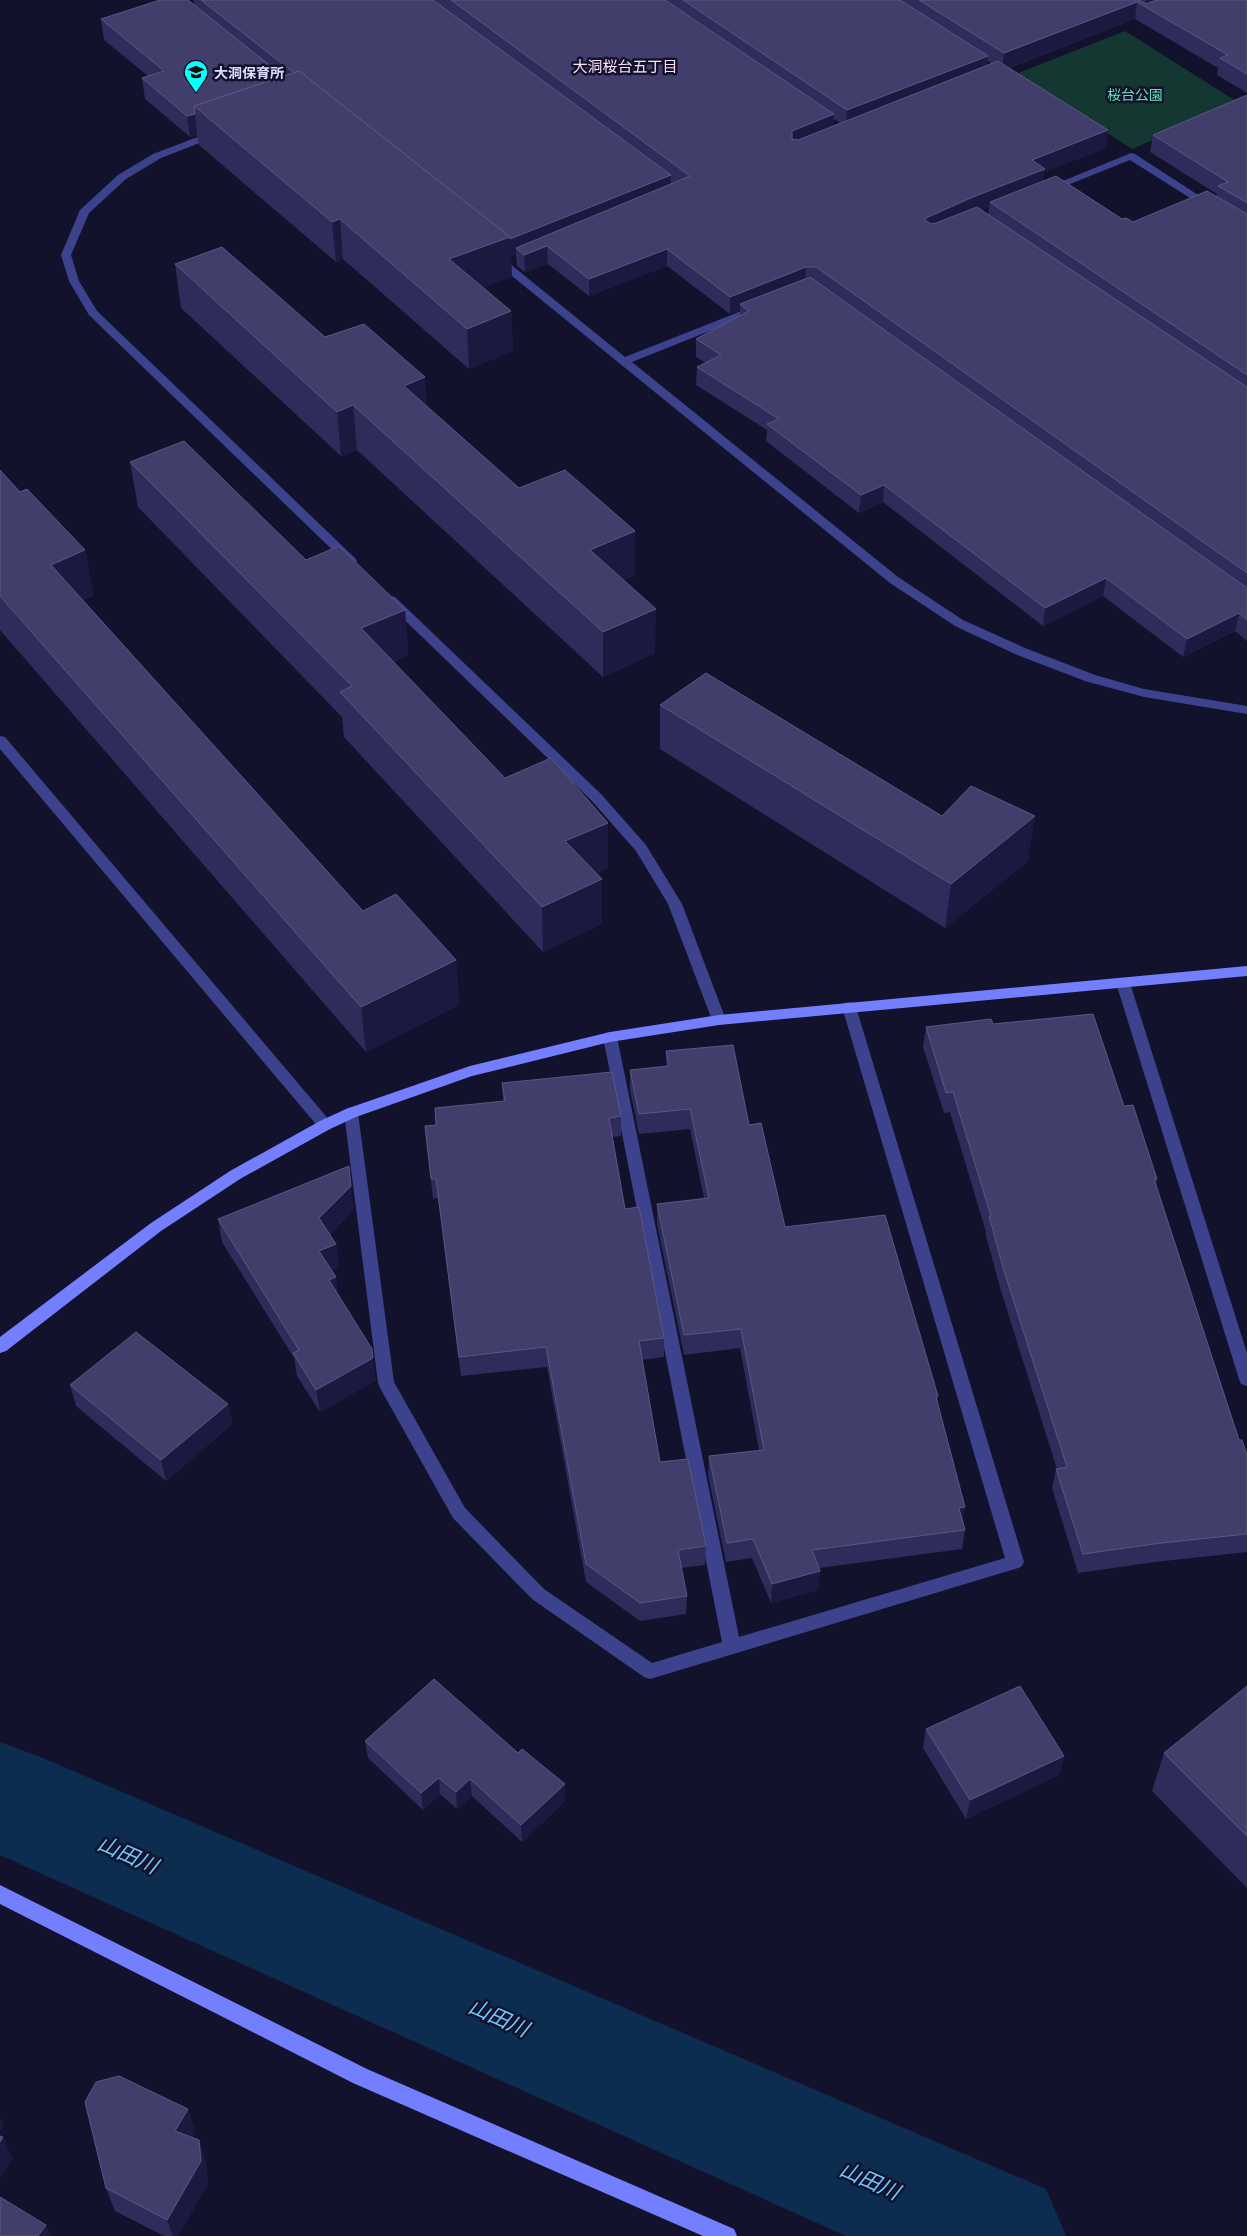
<svg xmlns="http://www.w3.org/2000/svg" width="1247" height="2236" viewBox="0 0 1247 2236" font-family="Manrope,'Noto Sans JP',sans-serif">
  <style>
    .green { fill: #153732 }
    .lines { fill: none; stroke-linecap: round; stroke-linejoin: round }
    .river { fill: #0d2d50; fill-rule: evenodd }
    .street { fill: #3d428c; fill-rule: evenodd }
    .secondary { fill: #747fff; fill-rule: evenodd }
    .wall { fill: #2f2b5a; fill-rule: evenodd }
    .shaded-wall { fill: #1c1941 }
    .building { fill: #423e6c; stroke: #5a5783 }
    .labels { text-anchor: middle; dominant-baseline: central; stroke-width: 5; stroke-linejoin: round; paint-order: stroke }
    .far-poi-label { font-size: 14px; font-weight: bold; fill: #deddff; stroke: #13122d; text-anchor: start }
    .far-park-label { font-size: 14px; fill: #67e2b6; stroke: #13122d }
    .far-neighbourhood-label { font-size: 15px; fill: #ffdff7; stroke: #13122d }
    .near-water-label { font-size: 21px; font-style: italic; fill: #6bcaff; stroke: #13122d }
  </style>
  <rect width="100%" height="100%" fill="#13122d"/>
  <path class="green" d="M1125,31L1239,103L1132,149L1016,74Z"/>
  <g class="lines">
    <path class="river" d="M0,1742L43,1758L1046,2189L1066,2236H846L0,1855Z"/>
    <g class="street">
      <path d="M216,130L220,131V135L161,158L126,179L89,213L71,255L79,281L97,311L355,558L357,561L355,564H347L89,315L69,281L61,255L80,210L118,175L153,154Z"/>
      <path d="M1131,153L1135,154L1215,206L1210,209L1206,208L1130,160L1050,192L1046,193L1041,190Z"/>
      <path d="M495,254L499,255L625,357L754,306H762L764,308L762,310L632,362L898,577L963,620L1025,648L1095,675L1144,689L1247,706V714L1144,697L1085,681L1015,654L955,626L890,583L491,259L490,257Z"/>
      <path d="M391,596L395,597L601,794L646,845L682,904L726,1020L724,1024H714L712,1020L668,904L636,851L591,800L387,603L385,600Z"/>
      <path d="M0,736L5,737L330,1121L333,1125L330,1129L325,1131L320,1129L0,749Z"/>
      <path d="M1123,978L1128,979L1130,983L1247,1353V1386L1241,1384L1239,1379L1116,983L1118,979Z"/>
      <path d="M849,1002L854,1003L856,1007L1024,1562L1021,1567L1015,1569L650,1679L644,1677L532,1599L453,1518L380,1388L378,1383L344,1113L346,1109L351,1107L356,1109L358,1113L394,1382L465,1508L544,1589L652,1663L722,1642L603,1037L605,1033L610,1032L615,1033L617,1037L739,1637L1005,1558L842,1007L844,1003Z"/>
    </g>
    <g class="secondary">
      <path d="M1247,966V976L719,1025L610,1042L472,1076L356,1117L330,1129L240,1179L161,1231L6,1351L0,1353V1337L151,1223L230,1171L320,1121L346,1109L470,1066L610,1032L719,1015Z"/>
      <path d="M0,1885L367,2069L734,2229L737,2236H703L353,2083L0,1904Z"/>
    </g>
  </g>
  <g class="wall">
    <path d="M194,0H1247V93L1217,75L1218,68L1135,19L1009,68L1106,148L1044,172L1043,181L1122,219L1133,222L1216,196L1217,194L1150,152L1153,135L1247,95V641L1235,631L1183,657L1103,596L1043,626L883,502L859,513L766,441L767,430L696,385L697,367L706,363L696,357V339L740,316V310L730,314L667,266L589,296L548,264L525,272L517,266L516,254L511,256L512,277L483,287L511,311L513,351L469,369L343,259L336,262L199,145L197,135L190,137L145,99L142,78L148,76L104,40L101,19L194,5ZM987,61H988L991,63L987,65ZM834,119L840,123L833,125ZM989,207L988,215L982,210Z"/>
    <path d="M175,264L325,337L427,406L519,488L635,575L624,580L655,653L603,677L357,450L341,456L181,308Z"/>
    <path d="M130,462L306,560L405,610L408,655L393,662L505,778L608,823V868L596,873L602,879V924L543,952L344,737L342,717L138,507Z"/>
    <path d="M0,470L94,595L83,600L363,911L456,960L459,1005L366,1052L0,630Z"/>
    <path d="M660,705L1028,861L945,928L660,749Z"/>
    <path d="M993,1024L1124,1106L1157,1179L1156,1186L1239,1440L1247,1455V1552L1155,1562L1078,1573L1052,1488L1056,1469H1057L1001,1291L986,1236V1232L950,1112L944,1113L923,1047L926,1027Z"/>
    <path d="M666,1051L749,1125L785,1227L938,1396L937,1402L965,1530L962,1549L819,1568L820,1571L818,1590L771,1603L752,1558L726,1562L708,1475L709,1456L759,1450L740,1348L684,1355L657,1224V1204L704,1198L690,1129L639,1134L630,1090V1070L666,1066Z"/>
    <path d="M502,1083L621,1116V1136L612,1137L625,1209L664,1338V1357L642,1360L660,1462L706,1546L705,1565L681,1568L687,1596L686,1614L640,1621L586,1582L547,1367L461,1376L438,1198L433,1199L425,1126L436,1125L503,1101Z"/>
    <path d="M354,1209L330,1234L336,1244L339,1267L332,1270L336,1277L338,1295L376,1380L320,1412L297,1376L294,1358L222,1242L218,1219Z"/>
    <path d="M70,1385L228,1404L232,1424L166,1481L76,1406Z"/>
    <path d="M1247,1686V1888L1152,1791L1164,1753Z"/>
    <path d="M926,1729L1064,1756L1059,1775L966,1819L923,1748Z"/>
    <path d="M365,1741L565,1801L522,1842L472,1796L457,1809L440,1794L423,1810L368,1758Z"/>
    <path d="M188,2109L195,2132L192,2137L199,2140L206,2163L208,2183L178,2236H164L115,2211L106,2188Z"/>
  </g>
  <g class="shaded-wall">
    <path d="M1146,0H1172L1145,6Z"/>
    <path d="M1137,2L1135,19L1002,70L1004,53Z"/>
    <path d="M988,56L986,73L846,127L847,110Z"/>
    <path d="M195,114L197,135L190,137L187,116Z"/>
    <path d="M834,114L833,132L791,148L792,131Z"/>
    <path d="M1108,130L1106,148L1044,172L1043,186L990,202L989,207L924,235L925,220L926,218L1032,160Z"/>
    <path d="M671,175V192L516,248V254L511,256L512,277L451,299L449,259Z"/>
    <path d="M340,219L343,259L336,262L332,222Z"/>
    <path d="M547,246L548,264L525,272L524,255Z"/>
    <path d="M667,249V266L589,296V279Z"/>
    <path d="M806,267L805,284L740,304V310L730,314V297Z"/>
    <path d="M511,311L513,351L469,369L467,329Z"/>
    <path d="M425,377L428,421L404,386Z"/>
    <path d="M353,405L357,450L341,456L337,412Z"/>
    <path d="M884,485L883,502L859,513L861,495Z"/>
    <path d="M635,531V575L590,595V550Z"/>
    <path d="M85,550L94,595L60,610L51,565Z"/>
    <path d="M1106,578L1103,596L1043,626L1045,608Z"/>
    <path d="M656,609L655,653L603,677V632Z"/>
    <path d="M405,610L408,655L365,673L361,628Z"/>
    <path d="M1239,613L1235,631L1183,657L1187,639Z"/>
    <path d="M1035,816L1028,861L945,928L951,884Z"/>
    <path d="M608,823V868L566,886L565,841Z"/>
    <path d="M602,879V924L543,952L542,907Z"/>
    <path d="M456,960L459,1005L366,1052L361,1007Z"/>
    <path d="M351,1186L354,1209L322,1241L319,1218Z"/>
    <path d="M336,1244L339,1267L322,1274L319,1251Z"/>
    <path d="M336,1277L339,1300L329,1280Z"/>
    <path d="M373,1358L376,1380L320,1412L316,1390Z"/>
    <path d="M228,1404L232,1424L166,1481L161,1460Z"/>
    <path d="M965,1507L962,1526L959,1508Z"/>
    <path d="M820,1571L818,1590L771,1603L772,1584Z"/>
    <path d="M1064,1756L1059,1775L966,1819L970,1800Z"/>
    <path d="M439,1778L440,1794L423,1810L421,1793Z"/>
    <path d="M470,1779L472,1796L457,1809L456,1792Z"/>
    <path d="M565,1784V1801L522,1842L521,1825Z"/>
    <path d="M188,2109L195,2132L183,2154L175,2131Z"/>
    <path d="M0,2116L4,2125L0,2131Z"/>
    <path d="M3,2137L13,2159L0,2178V2142Z"/>
    <path d="M199,2140L206,2163L208,2183L178,2236H173L167,2220Z"/>
    <path d="M46,2225L51,2236H38Z"/>
  </g>
  <g class="building">
    <path d="M160,0H188L283,76L194,106L195,114L187,116L142,78L164,71L101,19Z"/>
    <path d="M201,0H433L671,175L510,239V237L299,71L294,73Z"/>
    <path d="M451,0H665L834,114L792,131V139L798,140L998,61L1108,130L1032,160L1045,169L973,197L926,218L925,220L931,224L936,223L977,207L1247,387V573L816,267H806L730,297L667,249L589,279L547,246L524,255L516,248L690,176Z"/>
    <path d="M683,0H900L988,56L847,110Z"/>
    <path d="M919,0H1139L1146,4L1156,0H1247V74L1220,58L1228,55L1137,2L1004,53Z"/>
    <path d="M299,71L510,237L449,259L511,311L467,329L340,219L332,222L194,106Z"/>
    <path d="M1247,95V203L1218,186L1228,182L1153,135Z"/>
    <path d="M1056,176L1122,219L1126,218L1133,222L1207,191L1247,214V375L990,202Z"/>
    <path d="M222,247L325,337L364,324L425,377L404,386L519,488L565,470L635,531L590,550L656,609L603,632L353,405L337,412L175,264Z"/>
    <path d="M810,277L1247,588V620L1239,613L1187,639L1106,578L1045,608L884,485L861,495L767,424L779,419L697,367L721,355L696,339L749,311L740,304Z"/>
    <path d="M184,441L306,560L339,546L405,610L361,628L505,778L551,758L608,823L565,841L602,879L542,907L340,692L352,686L130,462Z"/>
    <path d="M0,470L20,492L27,489L85,550L51,565L363,911L396,894L456,960L361,1007L0,596Z"/>
    <path d="M706,673L942,816L971,786L1035,816L951,884L660,705Z"/>
    <path d="M1093,1014L1124,1106L1133,1105L1157,1179H1154L1239,1440H1242L1247,1455V1534L1161,1543L1083,1554L1056,1469L1067,1467L1004,1271L989,1216H991L953,1092L946,1093L926,1027L991,1019L993,1024Z"/>
    <path d="M733,1045L749,1125L761,1123L785,1227L885,1215L938,1396L936,1397L965,1507L959,1508L965,1530L812,1550L820,1571L772,1584L753,1539L727,1543L709,1456L764,1450L741,1329L684,1335L657,1204L709,1198L690,1109L639,1114L630,1070L669,1066L666,1051Z"/>
    <path d="M612,1072L621,1116L609,1118L625,1209L639,1207L664,1338L639,1341L660,1462L688,1459L706,1546L678,1550L687,1596L640,1603L586,1564L546,1347L459,1357L436,1179H431L425,1126L436,1125L435,1108L505,1101L502,1083Z"/>
    <path d="M349,1166L351,1186L319,1218L336,1244L319,1251L336,1277L329,1280L372,1349L373,1358L316,1390L293,1353L299,1350L218,1219Z"/>
    <path d="M136,1332L228,1404L161,1460L70,1385Z"/>
    <path d="M434,1679L518,1753L522,1749L565,1784L521,1825L470,1779L456,1792L439,1778L421,1793L365,1741Z"/>
    <path d="M1020,1686L1064,1756L970,1800L926,1729Z"/>
    <path d="M1247,1686V1836L1164,1753Z"/>
    <path d="M119,2076L188,2109L175,2131L199,2140L201,2161L167,2220L106,2188L85,2102L96,2082Z"/>
    <path d="M0,2136L3,2137L0,2142Z"/>
    <path d="M0,2197L46,2225L38,2236H0Z"/>
  </g>
  <defs>
    <g id="school-pin" transform="scale(1.25)"><path d="M0 17L-7.5 6A9.5 9.5 0 1 1 7.5 6Z" fill="#09fffe" stroke="#13122d"/><path d="M0-5L7-2L0 1L-7-2ZM-4 1L0 2.5L4 1V4Q0 6-4 4Z" fill="#111"/></g>
  </defs>
  <g fill-rule="evenodd">
    <use href="#school-pin" x="196" y="72"/>
  </g>
  <g class="labels">
    <g class="far-poi-label">
      <text x="214" y="72">大洞保育所</text>
    </g>
    <g class="far-park-label">
      <text x="1135" y="94">桜台公園</text>
    </g>
    <g class="far-neighbourhood-label">
      <text x="625" y="66">大洞桜台五丁目</text>
    </g>
    <g class="near-water-label">
      <text transform="translate(128 1854) rotate(24)">山田川</text>
      <text transform="translate(499 2017) rotate(24)">山田川</text>
      <text transform="translate(870 2180) rotate(24)">山田川</text>
    </g>
  </g>
</svg>
